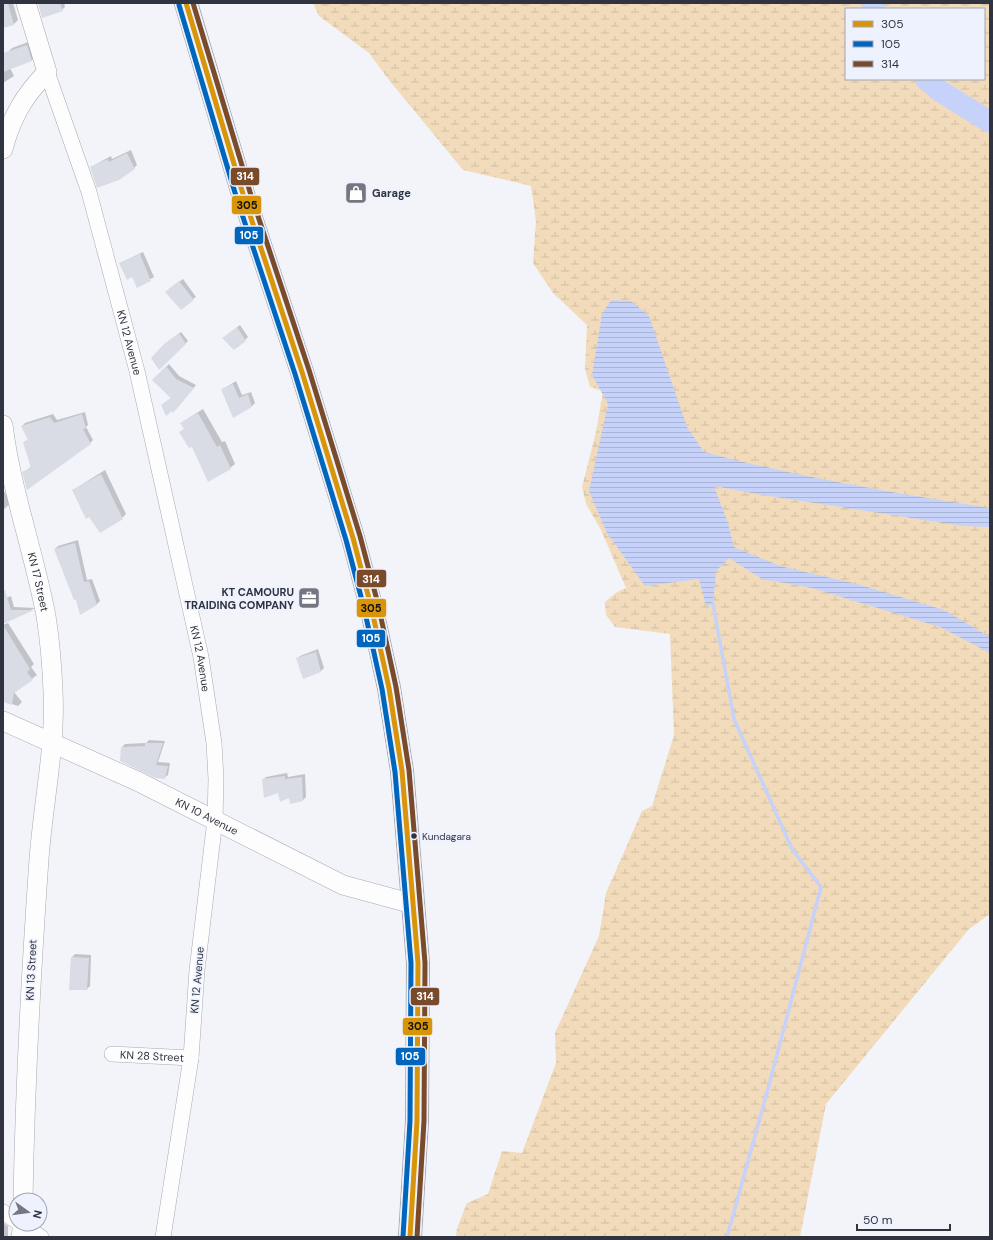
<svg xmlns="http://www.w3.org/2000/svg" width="993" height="1240" viewBox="0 0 993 1240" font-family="'DM Sans',sans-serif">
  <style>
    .wetland { fill: url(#wetland-marsh); fill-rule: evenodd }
    .water { fill: url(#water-rules) }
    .shadow { fill: #0003 }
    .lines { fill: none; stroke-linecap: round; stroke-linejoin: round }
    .stream { stroke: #c6d2f9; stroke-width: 3.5 }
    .river { stroke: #c6d2f9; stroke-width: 22 }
    .building { fill: #d9dce5 }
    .minor-casing { stroke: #a7aab1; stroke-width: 16 }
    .tertiary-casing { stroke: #a7aab1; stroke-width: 20 }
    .primary-casing { stroke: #a7aab1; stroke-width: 24 }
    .minor { stroke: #fdfdfe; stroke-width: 15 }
    .tertiary { stroke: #fdfdfe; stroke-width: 19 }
    .primary { stroke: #fdfdfe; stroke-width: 22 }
    .bus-1-casing { stroke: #eef2fe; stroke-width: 8 }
    .bus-2-casing { stroke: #eef2fe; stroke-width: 8 }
    .bus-3-casing { stroke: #eef2fe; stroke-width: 8 }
    .bus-1 { stroke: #d9950a; stroke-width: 5 }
    .bus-2 { stroke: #0065bd; stroke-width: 5 }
    .bus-3 { stroke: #7a4b2a; stroke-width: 5 }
    .bus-dot { fill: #303440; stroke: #eef2fe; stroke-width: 1.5 }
    .labels { text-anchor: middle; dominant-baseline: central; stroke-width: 3; stroke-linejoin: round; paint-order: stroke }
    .bus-label { font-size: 10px; fill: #303440; stroke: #eef2fe; text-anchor: start }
    .poi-label { font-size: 11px; font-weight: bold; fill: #303440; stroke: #eef2fe; text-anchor: start }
    .street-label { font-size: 11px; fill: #303440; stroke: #eef2fe }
    .line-badge { stroke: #eef2fe; stroke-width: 1.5 }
    .badge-label { font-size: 11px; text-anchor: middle; font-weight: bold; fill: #fff }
    .pale-badge-label { font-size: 11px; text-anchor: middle; font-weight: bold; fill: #111 }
  </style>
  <defs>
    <pattern id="wetland-marsh" width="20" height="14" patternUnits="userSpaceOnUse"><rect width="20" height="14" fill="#f2dbba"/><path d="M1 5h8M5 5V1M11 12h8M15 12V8" fill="none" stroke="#d0bda1"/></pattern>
    <pattern id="water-rules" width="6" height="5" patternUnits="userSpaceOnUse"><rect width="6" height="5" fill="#c6d2f9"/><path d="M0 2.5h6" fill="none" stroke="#aab5d6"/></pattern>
  </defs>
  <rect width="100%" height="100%" fill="#f2f4fa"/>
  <path class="wetland" d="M313,3H990V914L969,929L826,1104L800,1237H456L457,1228L467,1203L488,1194L502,1151L522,1153L556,1063L555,1033L599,936L606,893L642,811L652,806L674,735L670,634L615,627L606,615L605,602L617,592L626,588L601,530L586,504L582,487L596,432L603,391L590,387L585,369L587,325L553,293L533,263L536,221L531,186L463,170L389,80L369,53L319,16ZM846,9H984V79H846Z"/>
  <path class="water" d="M611,300L631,301L649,316L687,427L704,452C798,477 893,493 990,508V527L963,526L763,495L714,486L728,523L734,547L780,566L857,584L944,610L990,637V653L940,627L812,588L762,579L729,558L716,571L713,604L706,606L699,579L645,586L607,533L589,491L608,404L592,375L602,314Z"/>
  <g class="shadow">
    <path d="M3,3H13L18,20L14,24L3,27Z"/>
    <path d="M39,3H64L65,7L62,10Z"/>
    <path d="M31,41L36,56L32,60L10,68L14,76L3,83V61L8,52L12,48Z"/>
    <path d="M131,150L137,165L134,168L91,167L111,156L112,159Z"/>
    <path d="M143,252L154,277L138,286L132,275L120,263Z"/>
    <path d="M183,279L196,297L193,299L169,289Z"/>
    <path d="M240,325L248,337L245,340L227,335Z"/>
    <path d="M181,332L188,341L159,369L168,342Z"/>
    <path d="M169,364L179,376L196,385L176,409L162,405L171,398L154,380Z"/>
    <path d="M236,381L242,395L251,392L255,403L252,406L223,389Z"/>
    <path d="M203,409L222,442L225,441L235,464L230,468L192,446L181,432L185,428L181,423Z"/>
    <path d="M85,412L88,425L86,427L93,440L90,443L24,472L31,467L24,442L29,439L22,426L25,423L53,414L57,420Z"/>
    <path d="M105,470L126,514L122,518L73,490Z"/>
    <path d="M3,490L12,502L3,510Z"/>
    <path d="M78,540L87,580L92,579L100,601L97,604L77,599L55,549L58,546Z"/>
    <path d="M11,596L14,607L35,608L3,623V599Z"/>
    <path d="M8,623L34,664L31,667L37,675L14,692L22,702L18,706L3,701V625Z"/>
    <path d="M318,649L324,668L321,671L297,659L300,656Z"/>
    <path d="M149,740L165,741L158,762L170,763L168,775L164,778L122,747L125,744L146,743Z"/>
    <path d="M287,773L288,777L305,774L306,797L303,800L278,792L263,780L266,777Z"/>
    <path d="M75,954L91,955L90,986L87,989L72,957Z"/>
    <path d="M3,1223L8,1226V1237H3Z"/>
  </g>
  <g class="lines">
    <path class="stream" d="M713,604L734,719L792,849L821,887L769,1085L727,1237"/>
    <g class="river">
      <path d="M873,3L874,9"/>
      <path d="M926,79L940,91L990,122"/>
    </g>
  </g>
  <g class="building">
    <path d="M3,3H8L14,25L3,28Z"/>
    <path d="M38,3H60L63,11L42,18Z"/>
    <path d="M27,45L32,61L3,72V53Z"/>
    <path d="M127,153L135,169L119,180L97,188L90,167L108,159L109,162Z"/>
    <path d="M140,254L151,281L137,288L132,277L127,280L119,263Z"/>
    <path d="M179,281L194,300L181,310L165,292Z"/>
    <path d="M237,327L246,341L234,350L222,338Z"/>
    <path d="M179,333L186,344L159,370L151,358L164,344Z"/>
    <path d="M166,366L176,379L194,388L173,413L172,411L166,416L161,405L171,398L152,380Z"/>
    <path d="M233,384L239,398L248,394L252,407L233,418L221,389Z"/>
    <path d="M198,413L217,447L220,445L231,469L208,482L192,447L189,448L179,432L184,429L180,423Z"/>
    <path d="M82,414L86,428L83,429L91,444L27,490L22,472L31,468L23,442L28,440L21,426L50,417L54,423Z"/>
    <path d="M101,474L123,519L100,533L89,517L86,519L72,490Z"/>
    <path d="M75,543L84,582L89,581L97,605L80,615L76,600H74L54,549Z"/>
    <path d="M3,590H5L11,610H34L3,624Z"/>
    <path d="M3,625L30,669L27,672L33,680L14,693L12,705L3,702Z"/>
    <path d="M316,652L321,672L303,679L296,658Z"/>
    <path d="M145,743H163L156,765L168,766L165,779L155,778L120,761L121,747L145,746Z"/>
    <path d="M285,776V779L302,777L303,801L290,804L289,798L280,802L278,793L264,798L262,779Z"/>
    <path d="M71,957L89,958L87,990H69Z"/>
  </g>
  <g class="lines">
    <g class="minor-casing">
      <g id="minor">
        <path id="s1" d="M47,72L89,192L137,371L201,657L214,743L216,779L215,820L197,970L191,1058L163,1237"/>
        <path id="s2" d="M112,1054L191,1058"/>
        <path d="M3,1212L16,1221"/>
        <path d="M21,1224L41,1237"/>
      </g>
    </g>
    <g class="tertiary-casing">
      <g id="tertiary">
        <path d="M3,149C12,116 24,96 47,72L26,3"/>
        <path id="s3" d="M3,425C11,490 34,552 46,616C50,641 52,666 53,691C56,745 43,804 39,859C31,973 25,1086 23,1200"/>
        <path id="s4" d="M3,721L137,781L343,885L413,904"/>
        <path d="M21,1237L23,1224"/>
      </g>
    </g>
    <g class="primary-casing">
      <path id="primary" d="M186,3L243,194L302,372L353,538L371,606L389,688L402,771L418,963L417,1121L410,1237"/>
    </g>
    <use href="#minor" class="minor"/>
    <use href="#tertiary" class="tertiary"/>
    <use href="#primary" class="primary"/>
    <g class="bus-1-casing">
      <path id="bus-1" d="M186,3L243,194L302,372L353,538L371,606L389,688L402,771L418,963L417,1121L410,1237"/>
    </g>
    <g class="bus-2-casing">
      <path id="bus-2" d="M179,5L236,196L295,374L346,540L364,608L382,689L395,772L411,963L410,1121L403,1237"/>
    </g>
    <g class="bus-3-casing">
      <path id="bus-3" d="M193,3L250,192L309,370L360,536L378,604L396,687L409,770L425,963L424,1121L417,1237"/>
    </g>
    <use href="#bus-1" class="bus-1"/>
    <use href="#bus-2" class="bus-2"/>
    <use href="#bus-3" class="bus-3"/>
  </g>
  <defs>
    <g id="shop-square" transform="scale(1.15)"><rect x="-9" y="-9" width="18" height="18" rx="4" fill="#747781" stroke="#eef2fe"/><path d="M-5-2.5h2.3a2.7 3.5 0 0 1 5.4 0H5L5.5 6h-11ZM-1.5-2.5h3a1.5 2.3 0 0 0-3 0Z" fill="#fff"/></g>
    <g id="office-square" transform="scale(1.15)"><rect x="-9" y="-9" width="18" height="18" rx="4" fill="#747781" stroke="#eef2fe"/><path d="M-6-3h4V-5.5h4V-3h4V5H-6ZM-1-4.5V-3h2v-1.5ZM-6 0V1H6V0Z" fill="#fff"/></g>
  </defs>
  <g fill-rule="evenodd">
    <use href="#shop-square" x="356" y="193"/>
    <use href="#office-square" x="309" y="598"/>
  </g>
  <circle class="bus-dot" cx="414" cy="836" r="3.5"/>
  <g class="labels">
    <g class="bus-label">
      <text x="422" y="836">Kundagara</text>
    </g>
    <g class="poi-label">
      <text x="372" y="193">Garage</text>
      <text x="294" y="592" text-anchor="end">KT CAMOURU<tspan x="294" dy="13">TRAIDING COMPANY</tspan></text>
    </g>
    <g class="street-label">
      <text stroke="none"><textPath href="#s1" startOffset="283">KN 12 Avenue</textPath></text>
      <text stroke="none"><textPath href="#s3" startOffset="161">KN 17 Street</textPath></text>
      <text stroke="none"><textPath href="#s1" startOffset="607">KN 12 Avenue</textPath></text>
      <text stroke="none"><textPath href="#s4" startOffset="225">KN 10 Avenue</textPath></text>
      <text transform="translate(31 970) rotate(-87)">KN 13 Street</text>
      <text transform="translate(197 980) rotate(-85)">KN 12 Avenue</text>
      <text stroke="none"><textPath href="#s2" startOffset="40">KN 28 Street</textPath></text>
    </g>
  </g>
  <g class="line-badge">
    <rect x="230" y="167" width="30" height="19" rx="4" fill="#7a4b2a"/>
    <rect x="231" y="195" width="31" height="20" rx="4" fill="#d9950a"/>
    <rect x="234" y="226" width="30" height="19" rx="4" fill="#0065bd"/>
    <rect x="356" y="569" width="31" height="19" rx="4" fill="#7a4b2a"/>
    <rect x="356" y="598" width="31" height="20" rx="4" fill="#d9950a"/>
    <rect x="356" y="629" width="30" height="19" rx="4" fill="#0065bd"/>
    <rect x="410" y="987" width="30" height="19" rx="4" fill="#7a4b2a"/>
    <rect x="402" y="1017" width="31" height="19" rx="4" fill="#d9950a"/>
    <rect x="395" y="1047" width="31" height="19" rx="4" fill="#0065bd"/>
  </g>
  <g class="badge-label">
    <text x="245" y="180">314</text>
    <text x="249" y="239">105</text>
    <text x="371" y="583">314</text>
    <text x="371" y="642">105</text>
    <text x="425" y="1000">314</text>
    <text x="410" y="1060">105</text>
  </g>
  <g class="pale-badge-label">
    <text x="247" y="209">305</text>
    <text x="371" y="612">305</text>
    <text x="418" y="1030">305</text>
  </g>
  <rect width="993" height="1240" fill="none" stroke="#303440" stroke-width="8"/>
  <rect x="845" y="8" width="140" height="72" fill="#eef2fe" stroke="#a2a6b2"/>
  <rect x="853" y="21" width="20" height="6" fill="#d9950a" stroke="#a2a6b2"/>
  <text x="881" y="28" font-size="12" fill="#303440">305</text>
  <rect x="853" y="41" width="20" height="6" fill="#0065bd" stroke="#a2a6b2"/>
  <text x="881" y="48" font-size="12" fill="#303440">105</text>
  <rect x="853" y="61" width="20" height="6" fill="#7a4b2a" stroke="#a2a6b2"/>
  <text x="881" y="68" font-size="12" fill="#303440">314</text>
  <g transform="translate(28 1212) rotate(104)"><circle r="19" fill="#eef2fe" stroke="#a2a6b2"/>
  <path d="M0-3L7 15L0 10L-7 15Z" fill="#747781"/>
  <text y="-6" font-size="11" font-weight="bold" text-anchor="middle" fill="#303440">N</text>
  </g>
  <path d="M857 1224v6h93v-6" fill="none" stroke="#303440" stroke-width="2"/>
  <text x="863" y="1224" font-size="12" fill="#303440" stroke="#eef2fe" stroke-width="3" paint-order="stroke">50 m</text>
</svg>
